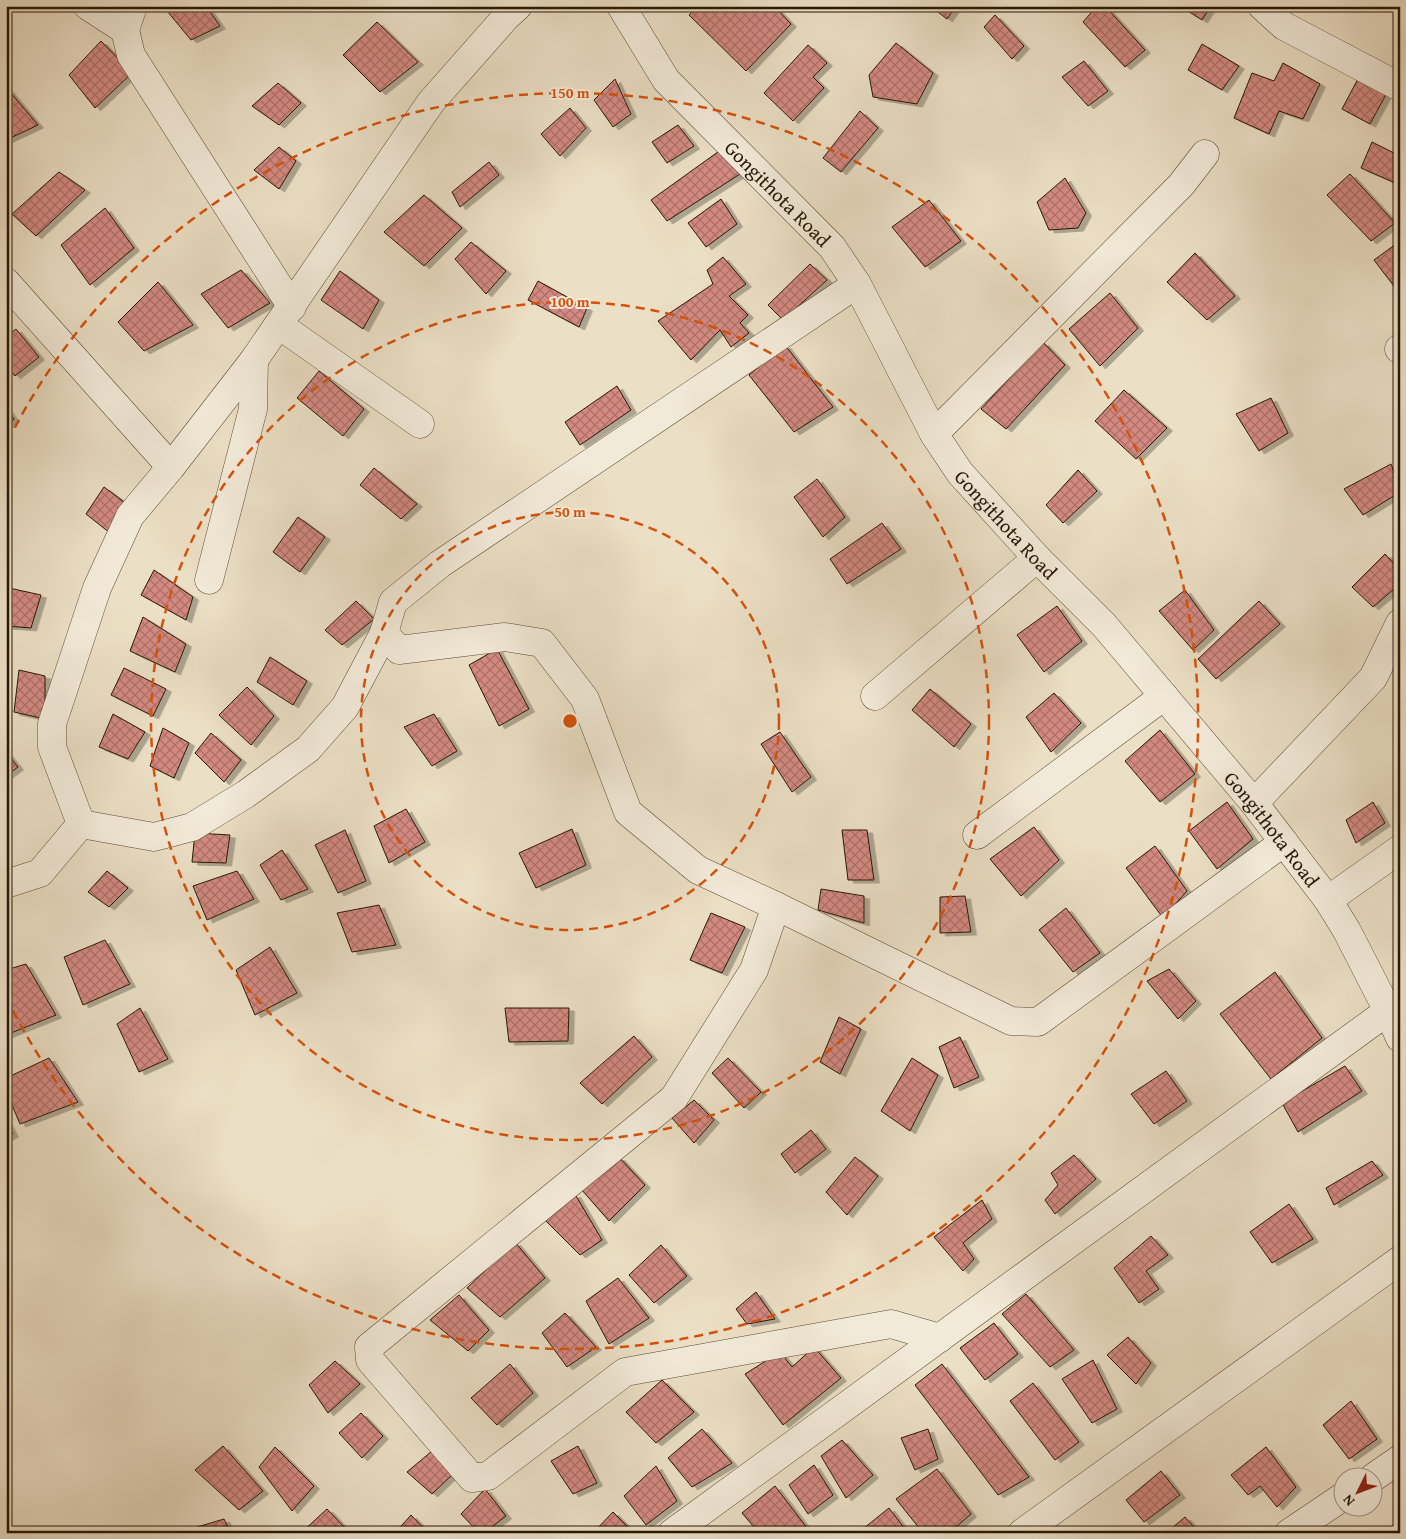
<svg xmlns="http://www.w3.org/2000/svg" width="1406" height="1539" viewBox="0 0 1406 1539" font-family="'Gentium Book Plus',serif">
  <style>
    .building { fill: url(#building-cross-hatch); stroke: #281704; filter: url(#shadow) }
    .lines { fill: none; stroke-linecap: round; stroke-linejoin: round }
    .minor-casing { stroke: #594934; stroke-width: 29 }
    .minor { stroke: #f2ead9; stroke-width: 28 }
    .ring { fill: none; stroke: #d5520b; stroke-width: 2.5; stroke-dasharray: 9 6 }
    .labels { text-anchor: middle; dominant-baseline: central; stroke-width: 4; stroke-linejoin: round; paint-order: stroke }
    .street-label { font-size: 20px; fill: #281704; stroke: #f2ead9 }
    .centre { fill: #d5520b; stroke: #f2ead9; stroke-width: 2.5 }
    .ring-label { font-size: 15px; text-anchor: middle; font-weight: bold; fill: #d5520b; stroke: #f2ead9; stroke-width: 4; stroke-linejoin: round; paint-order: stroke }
  </style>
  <defs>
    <pattern id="building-cross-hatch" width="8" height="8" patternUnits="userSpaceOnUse" patternTransform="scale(1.25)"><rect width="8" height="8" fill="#d48a82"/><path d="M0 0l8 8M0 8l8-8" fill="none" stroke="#ac7068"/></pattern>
    <filter id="shadow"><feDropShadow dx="5.5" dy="3" stdDeviation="0" flood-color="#0004"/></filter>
  </defs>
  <rect width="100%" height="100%" fill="#ebdfc5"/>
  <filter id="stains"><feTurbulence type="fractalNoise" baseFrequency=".004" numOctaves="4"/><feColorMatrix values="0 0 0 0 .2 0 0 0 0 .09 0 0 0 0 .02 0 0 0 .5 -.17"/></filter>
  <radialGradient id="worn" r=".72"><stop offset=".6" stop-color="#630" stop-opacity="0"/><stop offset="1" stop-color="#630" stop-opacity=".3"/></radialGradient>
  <g class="building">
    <path d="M163,6H206L220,26L191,40Z"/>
    <path d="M698,6H774L791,24L746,71L689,15Z"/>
    <path d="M930,6H956L947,19Z"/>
    <path d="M1097,6H1105L1145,50L1125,67L1083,22Z"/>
    <path d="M1180,6H1211L1202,20Z"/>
    <path d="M995,15L1024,46L1012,59L984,27Z"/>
    <path d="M377,22L418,62L380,92L343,55Z"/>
    <path d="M101,41L132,73L95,108L69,75Z"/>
    <path d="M896,43L933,73L917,104L873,97L869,75Z"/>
    <path d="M1202,44L1239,66L1222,90L1188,70Z"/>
    <path d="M808,45L827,63L813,77L824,88L793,121L764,93Z"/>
    <path d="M1084,61L1108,91L1088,106L1062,77Z"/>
    <path d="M1283,63L1320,84L1303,119L1279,111L1269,134L1234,118L1252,73L1274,81Z"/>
    <path d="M1360,75L1389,89L1370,124L1342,109Z"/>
    <path d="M615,79L631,114L613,127L594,100Z"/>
    <path d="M278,83L301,103L279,125L252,106Z"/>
    <path d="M6,87L38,125L6,140Z"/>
    <path d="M570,108L586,128L560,156L541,134Z"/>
    <path d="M860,111L878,128L841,172L823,158Z"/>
    <path d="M678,125L694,146L667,163L652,142Z"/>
    <path d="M1372,142L1400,156V185L1361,168Z"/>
    <path d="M279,147L296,161L279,189L254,170Z"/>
    <path d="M722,149L740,174L667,221L651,200Z"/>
    <path d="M489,162L499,175L460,207L452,192Z"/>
    <path d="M59,172L85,190L36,236L12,214Z"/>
    <path d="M1350,174L1395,223L1371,241L1327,195Z"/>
    <path d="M1065,178L1086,213L1078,228L1049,230L1037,202Z"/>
    <path d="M424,195L462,228L424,266L384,232Z"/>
    <path d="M721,199L737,224L706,247L688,223Z"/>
    <path d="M929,200L961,241L925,267L892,227Z"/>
    <path d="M105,208L134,248L90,285L61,245Z"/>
    <path d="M1400,241V294L1374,260Z"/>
    <path d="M471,242L506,271L486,294L455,259Z"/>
    <path d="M1195,253L1235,296L1207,320L1167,282Z"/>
    <path d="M723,257L746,284L729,296L748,315L740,323L749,333L731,347L720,330L691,360L658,321L713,284L707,270Z"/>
    <path d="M810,264L827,280L783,320L768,305Z"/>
    <path d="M241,270L270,303L228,328L201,294Z"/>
    <path d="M340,271L379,300L363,329L321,300Z"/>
    <path d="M538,281L587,308L579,327L528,300Z"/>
    <path d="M158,282L193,325L144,351L118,322Z"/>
    <path d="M1110,293L1138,328L1100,366L1069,329Z"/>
    <path d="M16,329L39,357L15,376L6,366V337Z"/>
    <path d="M1043,342L1065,365L1006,429L981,409Z"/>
    <path d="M785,345L833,407L794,432L749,375Z"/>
    <path d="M319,371L364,409L343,436L297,398Z"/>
    <path d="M617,386L631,410L580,445L565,422Z"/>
    <path d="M1124,390L1167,428L1136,459L1095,421Z"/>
    <path d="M1271,398L1288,433L1259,451L1236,414Z"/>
    <path d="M6,408L14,419L6,426Z"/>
    <path d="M1391,464L1400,488V492L1363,515L1344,489Z"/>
    <path d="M374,468L417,504L401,519L360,485Z"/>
    <path d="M1078,470L1097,491L1063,523L1046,505Z"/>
    <path d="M817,479L845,517L823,537L794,497Z"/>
    <path d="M104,487L128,505L110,533L86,514Z"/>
    <path d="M298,517L325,537L300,572L273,552Z"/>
    <path d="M882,523L901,549L847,584L830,559Z"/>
    <path d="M1385,554L1400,570V584L1373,607L1352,587Z"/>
    <path d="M154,570L193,597L186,620L141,595Z"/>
    <path d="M9,588L41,595L31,628L6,626V602Z"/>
    <path d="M1185,590L1214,630L1193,650L1159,611Z"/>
    <path d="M356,601L374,619L342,645L325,630Z"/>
    <path d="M1259,601L1280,624L1216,679L1198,659Z"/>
    <path d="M1057,606L1082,641L1044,672L1017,635Z"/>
    <path d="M143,617L186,644L175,672L130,651Z"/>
    <path d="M497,649L529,709L499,726L469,665Z"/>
    <path d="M270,657L307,681L293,705L257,682Z"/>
    <path d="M124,668L166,689L153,716L111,695Z"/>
    <path d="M19,670L45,676V719L14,712Z"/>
    <path d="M247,687L274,716L251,745L219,715Z"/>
    <path d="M930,689L971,724L954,747L912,710Z"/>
    <path d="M1054,693L1081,723L1051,752L1026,717Z"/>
    <path d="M113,714L145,732L128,759L99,747Z"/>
    <path d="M434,714L457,751L432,766L404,727Z"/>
    <path d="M163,728L189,743L174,778L150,766Z"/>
    <path d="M1160,730L1195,774L1160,802L1125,761Z"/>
    <path d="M780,732L811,777L792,792L761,744Z"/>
    <path d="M211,733L241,760L224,782L195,753Z"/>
    <path d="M6,752L18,767L6,776Z"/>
    <path d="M1227,802L1253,839L1217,869L1189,831Z"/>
    <path d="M1373,802L1385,823L1356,843L1346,820Z"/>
    <path d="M406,809L425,842L389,863L374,826Z"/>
    <path d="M1034,827L1059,860L1021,896L990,859Z"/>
    <path d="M572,829L586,865L536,888L519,853Z"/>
    <path d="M345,830L366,881L338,893L315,845Z"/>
    <path d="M842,830H867L874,880H848Z"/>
    <path d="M195,833L230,835L226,863L192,862Z"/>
    <path d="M1155,846L1187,891L1163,918L1126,868Z"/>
    <path d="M282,850L308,889L281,900L260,865Z"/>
    <path d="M107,871L128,888L109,907L88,892Z"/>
    <path d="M237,871L254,899L207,920L193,886Z"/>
    <path d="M821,889L864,896V923L818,910Z"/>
    <path d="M965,896L971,932L940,933V897Z"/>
    <path d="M379,905L396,945L352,952L337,913Z"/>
    <path d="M1066,908L1100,953L1073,972L1039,930Z"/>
    <path d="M711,913L745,927L722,973L690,960Z"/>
    <path d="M105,940L130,984L83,1005L64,957Z"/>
    <path d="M270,947L297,993L255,1015L236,970Z"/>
    <path d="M26,964L56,1015L6,1035V970Z"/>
    <path d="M1169,969L1196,1001L1178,1019L1147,981Z"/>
    <path d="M1275,972L1322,1038L1271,1079L1220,1014Z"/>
    <path d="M140,1008L168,1059L139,1072L117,1024Z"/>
    <path d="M505,1008H569L568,1041L509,1042Z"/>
    <path d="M839,1017L861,1029L840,1074L820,1062Z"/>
    <path d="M634,1036L652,1057L602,1104L580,1083Z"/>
    <path d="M960,1037L979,1077L954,1088L939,1047Z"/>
    <path d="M49,1058L78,1102L20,1124L6,1091V1078Z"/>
    <path d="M728,1058L761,1092L744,1108L712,1073Z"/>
    <path d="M912,1058L938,1075L910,1131L881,1111Z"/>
    <path d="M1345,1066L1362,1091L1298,1132L1282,1103Z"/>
    <path d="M1166,1071L1187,1101L1154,1124L1131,1094Z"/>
    <path d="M694,1100L714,1120L694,1143L672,1118Z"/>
    <path d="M6,1121L13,1134L6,1138Z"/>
    <path d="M811,1130L826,1149L795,1173L781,1154Z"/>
    <path d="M1074,1155L1096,1179L1055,1214L1045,1200L1058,1185L1051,1173Z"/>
    <path d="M619,1157L645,1185L609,1221L581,1189Z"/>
    <path d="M855,1157L878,1176L847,1215L826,1192Z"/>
    <path d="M1372,1161L1383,1175L1334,1205L1326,1188Z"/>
    <path d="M575,1194L602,1240L580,1255L541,1216Z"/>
    <path d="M982,1200L992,1219L963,1243L974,1259L963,1271L934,1237Z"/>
    <path d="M1289,1204L1313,1239L1272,1263L1250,1232Z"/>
    <path d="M1151,1236L1168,1255L1146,1271L1159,1289L1139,1303L1114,1268Z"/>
    <path d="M515,1242L545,1278L500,1317L467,1288Z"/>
    <path d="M661,1245L687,1276L654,1303L629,1275Z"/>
    <path d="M618,1278L649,1318L609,1344L586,1301Z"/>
    <path d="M756,1292L775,1319L747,1324L736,1309Z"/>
    <path d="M1026,1294L1074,1350L1050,1367L1002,1314Z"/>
    <path d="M459,1295L489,1330L468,1351L430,1320Z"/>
    <path d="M565,1313L596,1347L567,1367L542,1333Z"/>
    <path d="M994,1323L1018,1354L985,1380L960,1348Z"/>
    <path d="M1128,1337L1151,1363L1136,1384L1107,1355Z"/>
    <path d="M814,1347L841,1378L783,1425L745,1374L780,1352L792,1367Z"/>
    <path d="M1093,1360L1117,1409L1092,1423L1062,1379Z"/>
    <path d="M335,1361L360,1384L328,1413L309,1385Z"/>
    <path d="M510,1364L533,1393L497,1425L471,1398Z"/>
    <path d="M942,1364L1029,1477L998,1495L915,1385Z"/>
    <path d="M662,1380L694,1412L656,1443L626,1412Z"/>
    <path d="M1033,1383L1079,1442L1055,1460L1010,1401Z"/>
    <path d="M1351,1401L1377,1439L1349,1459L1323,1425Z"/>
    <path d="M361,1413L383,1436L362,1458L339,1433Z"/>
    <path d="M702,1429L732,1463L692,1487L668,1458Z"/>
    <path d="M928,1429L938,1459L915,1470L901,1438Z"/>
    <path d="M842,1440L873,1475L846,1498L821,1456Z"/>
    <path d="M223,1446L263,1491L239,1510L195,1470Z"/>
    <path d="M578,1446L597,1483L573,1494L551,1461Z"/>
    <path d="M275,1447L314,1486L292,1511L259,1467Z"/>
    <path d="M1266,1447L1296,1487L1277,1507L1260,1486L1248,1495L1231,1475Z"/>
    <path d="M432,1451L453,1474L432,1494L407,1472Z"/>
    <path d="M814,1465L833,1495L808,1514L789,1485Z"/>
    <path d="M656,1466L677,1501L646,1525L624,1496Z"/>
    <path d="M937,1469L971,1514L949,1533H923L896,1499Z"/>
    <path d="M1161,1471L1180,1495L1144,1522L1126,1500Z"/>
    <path d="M775,1486L807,1528L801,1533H759L742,1513Z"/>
    <path d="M485,1489L506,1516L484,1533H479L461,1514Z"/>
    <path d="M889,1508L908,1533H858Z"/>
    <path d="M327,1509L346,1529L342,1533H301Z"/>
    <path d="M613,1512L634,1533H593Z"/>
    <path d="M411,1515L428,1533H395Z"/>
    <path d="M1185,1517L1199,1533H1166Z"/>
    <path d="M224,1519L231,1533H188L187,1530Z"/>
  </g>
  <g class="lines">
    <g class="minor-casing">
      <g id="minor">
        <path d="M88,6L125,30"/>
        <path d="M133,6L125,30L131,55L292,307"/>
        <path id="s1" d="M621,6L666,80L832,247L857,284L934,434L960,473L1037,558L1104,625L1254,803L1328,900L1347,931L1388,1011L1400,1038"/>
        <path d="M1262,6L1284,26L1400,87"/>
        <path d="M6,282L171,467"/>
        <path d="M279,325L420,424"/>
        <path d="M1399,349H1400"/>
        <path d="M934,434L1181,185L1205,154"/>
        <path d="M209,580L253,409L254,360"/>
        <path d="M384,633L399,650L505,637L542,643L585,699L628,812L698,870L776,906L1011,1021L1038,1022L1284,842"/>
        <path d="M875,696L1037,558"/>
        <path d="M1254,803L1373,678L1400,623"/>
        <path d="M81,824L154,837L192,827L246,794L308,749L345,707L384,633L393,602L440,564L857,284"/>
        <path d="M977,835L1164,696"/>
        <path d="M6,884L40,873L81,824L52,747V724L97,588L130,516L171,467L254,360L431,102L506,17L518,6"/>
        <path d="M1328,900L1400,849"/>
        <path d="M776,906L754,970L674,1098L369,1347L370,1360L472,1478L488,1476L625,1372L891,1324L940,1338"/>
        <path d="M1374,1477L1400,1459"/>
        <path d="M672,1533L1388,1011"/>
        <path d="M1022,1533L1400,1260"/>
        <path d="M1289,1533L1344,1496"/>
      </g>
    </g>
    <use href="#minor" class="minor"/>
  </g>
  <g class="ring">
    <circle cx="570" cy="721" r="209"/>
    <circle cx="570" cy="721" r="419"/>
    <path d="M8 441A628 628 0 1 1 8 1001"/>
  </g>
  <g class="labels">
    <g class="street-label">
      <text stroke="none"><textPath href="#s1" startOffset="246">Gongithota Road</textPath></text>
      <text stroke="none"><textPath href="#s1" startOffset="651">Gongithota Road</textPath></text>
      <text stroke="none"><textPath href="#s1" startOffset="1056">Gongithota Road</textPath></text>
    </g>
  </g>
  <circle cx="570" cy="721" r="8" class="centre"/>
  <g class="ring-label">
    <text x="570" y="98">150 m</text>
    <text x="570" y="307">100 m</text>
    <text x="570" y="517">50 m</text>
  </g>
  <rect width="1406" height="1539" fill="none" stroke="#ebdfc5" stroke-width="25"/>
  <rect x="8" y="8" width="1391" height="1524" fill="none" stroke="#281704" stroke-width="2.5"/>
  <rect x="12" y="12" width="1381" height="1514" fill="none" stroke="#281704"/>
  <g transform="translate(1358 1492) rotate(228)"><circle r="24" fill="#f2ead9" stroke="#a19684"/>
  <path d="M0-4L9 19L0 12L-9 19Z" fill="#8f2418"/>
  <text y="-8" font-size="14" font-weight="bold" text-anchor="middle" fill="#281704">N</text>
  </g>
  <rect width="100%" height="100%" filter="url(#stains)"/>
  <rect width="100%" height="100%" fill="url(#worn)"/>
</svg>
